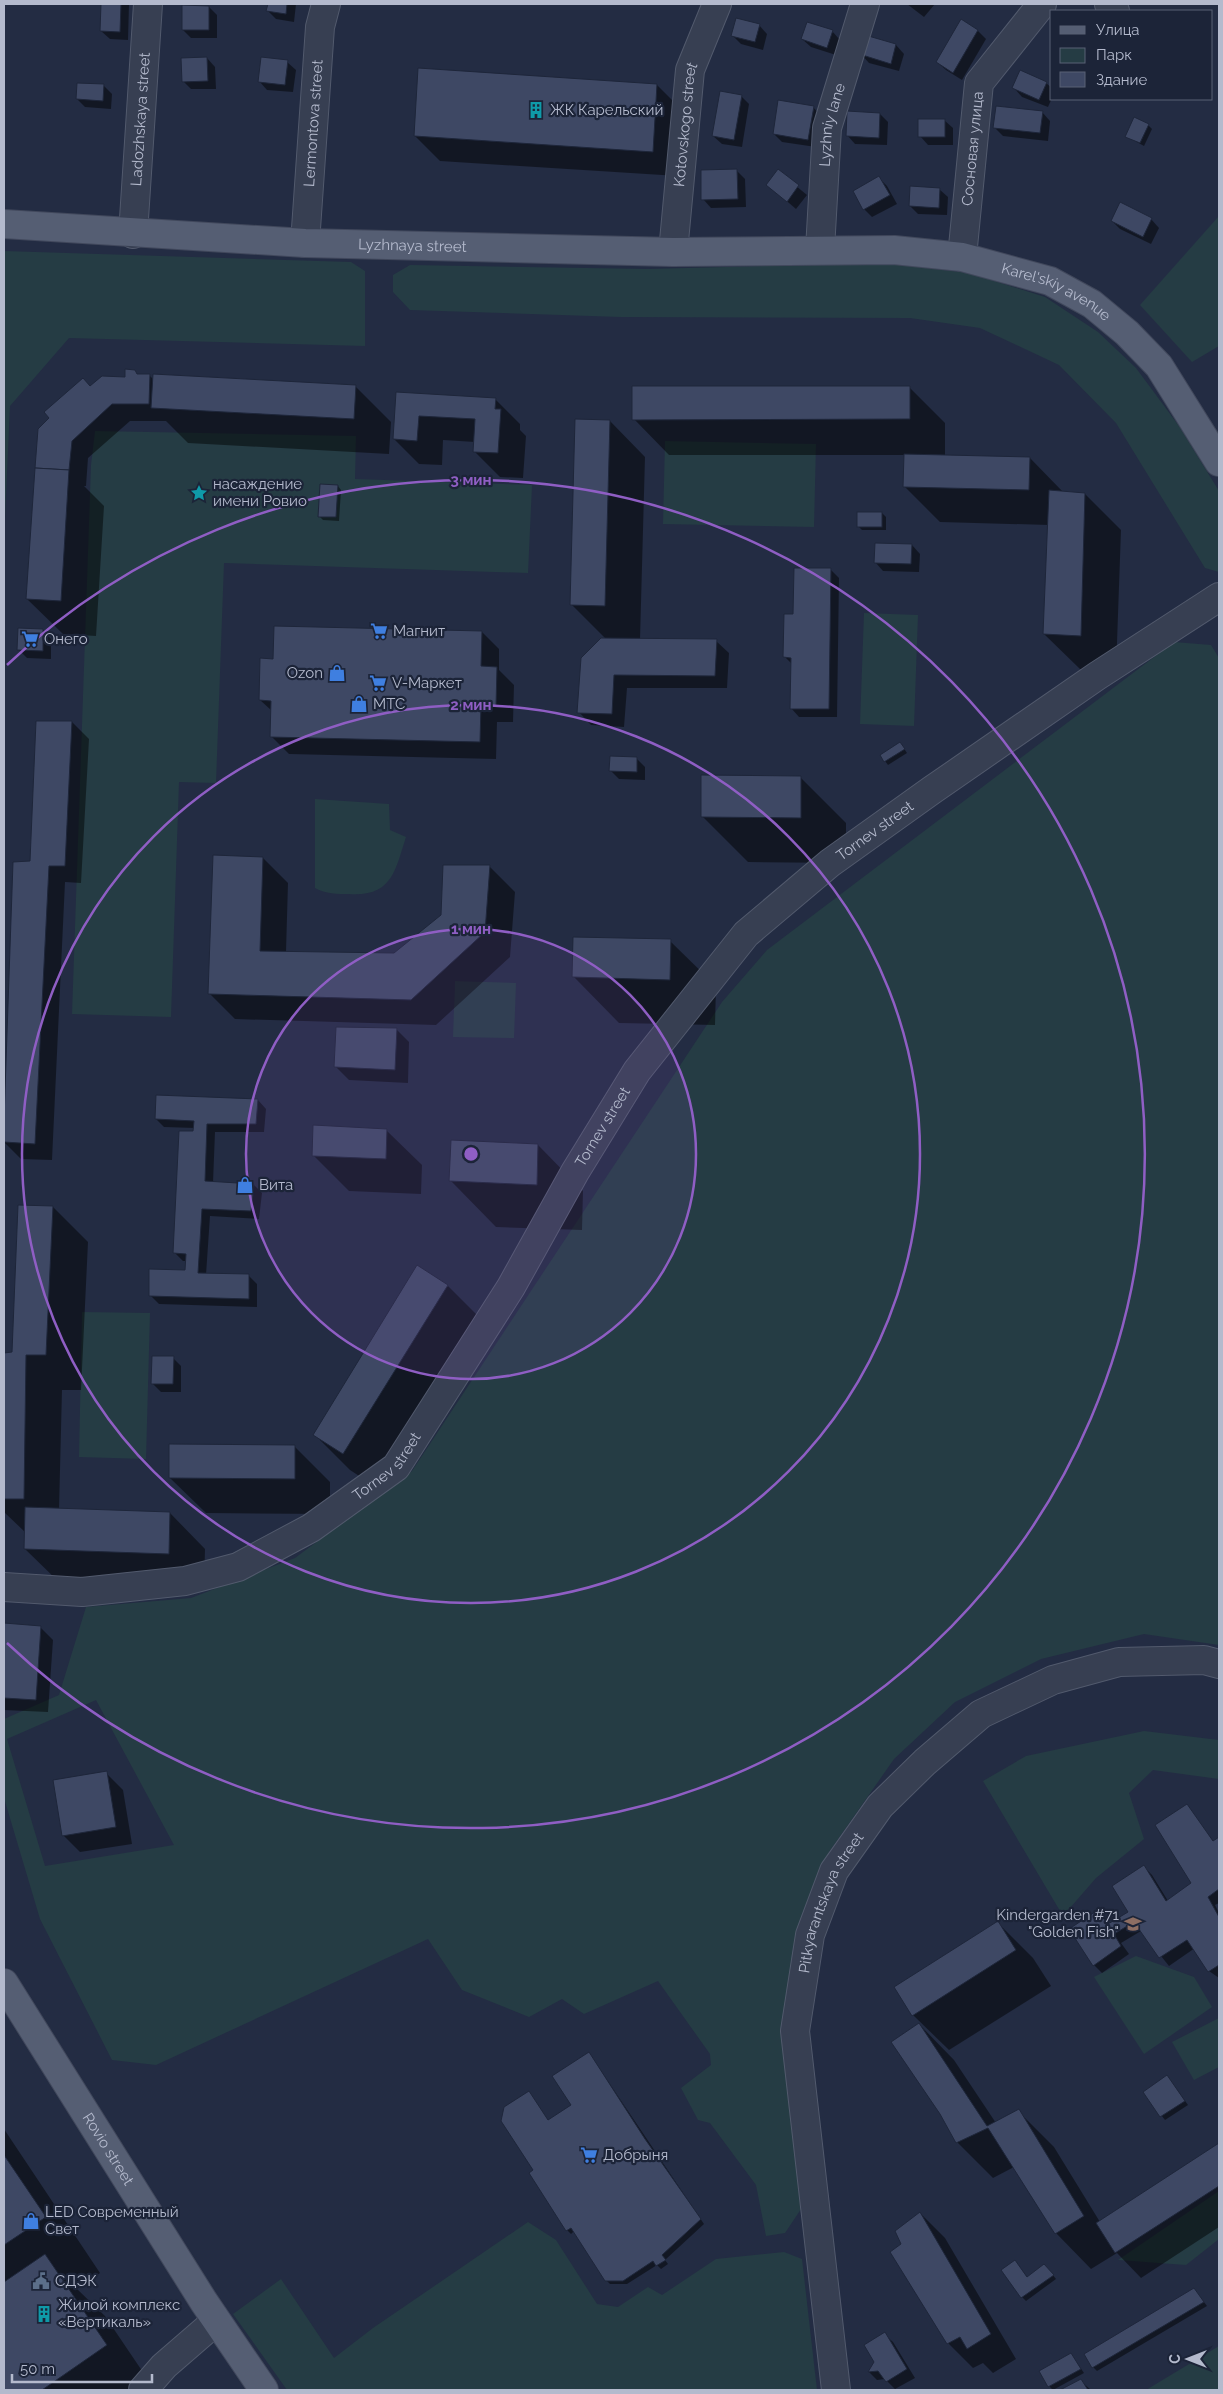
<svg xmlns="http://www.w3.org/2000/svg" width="1223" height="2394" viewBox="0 0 1223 2394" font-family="Raleway,sans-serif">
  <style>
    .green { fill: #253c44; fill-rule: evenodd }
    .shadow { fill: #0007 }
    .building { fill: #3e4864; stroke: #1e263a }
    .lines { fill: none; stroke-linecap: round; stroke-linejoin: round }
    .minor-casing { stroke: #525a6d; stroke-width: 30 }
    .major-casing { stroke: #41485c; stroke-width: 30 }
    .minor { stroke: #373f52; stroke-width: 28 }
    .major { stroke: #555e73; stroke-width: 28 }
    .ring { fill: none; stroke: #8f5ec4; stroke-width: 2.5 }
    .labels { text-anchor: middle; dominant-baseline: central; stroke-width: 4.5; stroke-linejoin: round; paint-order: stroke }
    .poi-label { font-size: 15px; fill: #b4bacd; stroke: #1c2438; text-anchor: start }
    .street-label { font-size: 15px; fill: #b4bacd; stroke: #1c2438 }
    .centre { fill: #8f5ec4; stroke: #1c2438; stroke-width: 2.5 }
    .ring-label { font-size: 15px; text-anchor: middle; font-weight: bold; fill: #8f5ec4; stroke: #1c2438; stroke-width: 4.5; stroke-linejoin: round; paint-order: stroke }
  </style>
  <rect width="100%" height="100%" fill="#232c43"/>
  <g class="green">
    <path d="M1219,216V346L1192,362L1140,305Z"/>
    <path d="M4,251L351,262L365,271V346L69,338L10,406L4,540Z"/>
    <path d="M883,263L969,273L1045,297L1098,332L1136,368L1179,426L1219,491V572L1205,568L1116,423L1059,365L980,328L910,318L621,317L410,310L393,292V275L410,265L648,269Z"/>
    <path d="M95,431L356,436L355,479L532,485L528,573L224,563L216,783L179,782L171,1017L72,1014L91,465Z"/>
    <path d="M665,441L816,444L814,527L663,524Z"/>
    <path d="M864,613L918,615L914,726L860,724Z"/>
    <path d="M1174,642L1211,645L1219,658V1645L1144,1634L1041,1659L955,1702L894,1759L829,1852L807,1906L788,2057L801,2209L785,2233L766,2236L756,2185L710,2123L698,2120L681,2088L711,2065L710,2054L658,1981L584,2014L562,1999L529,2017L462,1990L428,1939L156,2065L112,2060L40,1919L4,1798V1719L59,1695L86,1607L191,1598L295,1558L412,1471L722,1002L767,950ZM96,1700L174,1845L45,1866L7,1739Z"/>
    <path d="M315,799L389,804L390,830L406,837C395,871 392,897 349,894C337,894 326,894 315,888Z"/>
    <path d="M455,981L516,983L514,1038L453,1037Z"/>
    <path d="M82,1312L150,1313L146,1459L79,1457Z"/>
    <path d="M1144,1731L1219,1740V1779L1153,1770L1129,1793L1144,1839L1096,1878L1063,1916L983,1781L1026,1756Z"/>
    <path d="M1136,1956L1194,1977L1212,2007L1144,2054L1094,1977Z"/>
    <path d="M1219,2018V2067L1194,2080L1172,2042Z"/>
    <path d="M1219,2191V2239L1186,2265L1118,2260Z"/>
    <path d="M528,2222L556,2240L597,2304L618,2307L648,2287L662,2295L716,2259L784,2252L802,2259L817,2390H287L233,2314L281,2279L334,2358L373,2328Z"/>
    <path d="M1219,2346V2390H1146Z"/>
  </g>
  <g class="shadow">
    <path d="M102,4H129L128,40L110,39L101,31Z"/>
    <path d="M269,4H296L294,22L276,19L268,11Z"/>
    <path d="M907,4H935L924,17Z"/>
    <path d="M209,7L217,15V38H191L183,30Z"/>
    <path d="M961,21L978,31L986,39L962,80L946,70L937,62Z"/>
    <path d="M759,25L767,34L763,50L741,44L733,36Z"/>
    <path d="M832,31L840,40L836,55L811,47L802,39Z"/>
    <path d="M866,36L896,45L904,54L899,71L869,63L861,54Z"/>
    <path d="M207,58L215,67L216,89H191L183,81Z"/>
    <path d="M287,62L296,70L293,92L267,90L259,81Z"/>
    <path d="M1046,83L1052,88V98L1048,107L1022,97L1014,88Z"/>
    <path d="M657,85L682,110L678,176L440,161L415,136Z"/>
    <path d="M104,86L112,94L111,109L85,107L77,99Z"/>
    <path d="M741,96L749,104L742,147L722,144L713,136Z"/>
    <path d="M813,107L821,116L816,147L782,142L774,134Z"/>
    <path d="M1042,112L1050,121L1048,141L1003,136L995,128Z"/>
    <path d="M880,114L888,122L887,145L855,144L847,135Z"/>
    <path d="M944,120L953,128V145H928L920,136Z"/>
    <path d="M1148,125L1152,129L1144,146L1126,136Z"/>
    <path d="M737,171L745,179L746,207L711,208L703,199Z"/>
    <path d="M778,171L807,195L796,209L768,185Z"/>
    <path d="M879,178L887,186L897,204L872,217L864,209Z"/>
    <path d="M939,189L948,197L947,215L918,214L910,206Z"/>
    <path d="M1151,219L1159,228L1151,244L1120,229L1112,221Z"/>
    <path d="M138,375H149L154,380L355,386L391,422L389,454L188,443L166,421H130L88,458L86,486H84L104,506L96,636L63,634L27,599L39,429L90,387Z"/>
    <path d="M909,387L945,423V456L1030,458L1064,493L1085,494L1121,530L1116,671L1080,669L1044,634L1049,525L940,522L904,486L905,455H669L634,419Z"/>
    <path d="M397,393L495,399L520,424V430L526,436L523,478L500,477L474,451L475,442L443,440L442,465L419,464L394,439Z"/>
    <path d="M610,421L645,457L640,640L716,641L729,653L727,688H627L624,727L591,725L579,712L606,639L572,605Z"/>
    <path d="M338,486L341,490L339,521L323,520L319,516Z"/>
    <path d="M882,513L886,517V530H862L858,526Z"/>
    <path d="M912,545L920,554L919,572L883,571L875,562Z"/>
    <path d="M831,570L839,578L837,717H799L791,708L792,664L785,657L794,616Z"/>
    <path d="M43,630L51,639V659L27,658L19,650Z"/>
    <path d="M482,632L499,649V670L514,685L513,722H497L496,759L289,754L272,737V711L260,700L274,660Z"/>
    <path d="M72,722L89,739L81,883L65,882L52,1160L21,1159L4,1142L31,862Z"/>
    <path d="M903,747L907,753L888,765L885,761Z"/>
    <path d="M636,758L645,767V780L619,779L611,771Z"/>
    <path d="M800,777L846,823V863L748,862L702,816Z"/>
    <path d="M263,858L288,883L286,952L395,954L442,915L490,867L515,892L510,957L436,1025L235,1019L210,994Z"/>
    <path d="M670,941L716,986L715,1025L619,1023L574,977Z"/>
    <path d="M396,1029L409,1042L408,1083L349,1080L336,1067Z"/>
    <path d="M258,1100L266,1109L264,1132H215L213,1183L254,1185L262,1193L259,1219L210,1216L206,1275L249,1276L257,1284V1307L159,1304L151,1296L187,1271V1261H183L174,1252L195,1128L164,1127L156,1119Z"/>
    <path d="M386,1130L422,1165L421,1194L349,1191L313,1155Z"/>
    <path d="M538,1145L583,1191L582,1230L496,1227L451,1181Z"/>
    <path d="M53,1207L88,1242L81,1390H62L59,1510L170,1513L205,1549L204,1589L61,1584L25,1549L26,1533L4,1512V1354H13Z"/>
    <path d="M448,1286L483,1321L379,1489L350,1470L314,1434Z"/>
    <path d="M173,1358L181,1366V1392H161L153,1384Z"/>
    <path d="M294,1446L330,1482V1514L206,1513L170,1478Z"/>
    <path d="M4,1625L40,1627L53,1640L48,1712L4,1710Z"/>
    <path d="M106,1773L123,1790L132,1844L80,1852L63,1835Z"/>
    <path d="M1186,1806L1214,1842L1219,1839V1903L1215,1905L1219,1913V1978L1209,1971L1195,1948L1169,1966L1141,1931L1121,1943L1129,1954L1102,1973L1094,1965L1098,1911L1110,1924L1129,1912L1144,1867L1152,1875L1168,1901L1192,1884Z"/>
    <path d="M998,1923L1033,1958L1051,1986L949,2050L913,2015Z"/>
    <path d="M919,2024L954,2060L996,2123L1018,2111L1054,2147L1100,2222L1219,2144V2227L1141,2278L1117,2253L1091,2269L1056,2233L1014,2167L993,2178L957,2142Z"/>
    <path d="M589,2053L704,2224L665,2260L668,2264L661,2269L657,2265L627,2284H610L606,2280L574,2231L571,2234L567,2230L535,2171L529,2092L548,2121L572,2105Z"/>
    <path d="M1171,2081L1188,2105L1165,2120L1144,2093Z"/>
    <path d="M4,2129L100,2273L77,2289L105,2316L155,2390H4Z"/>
    <path d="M920,2213L945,2238L1016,2359L993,2373L983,2363L973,2368L948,2343L903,2244Z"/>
    <path d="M1015,2261L1028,2278L1048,2269L1056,2279L1026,2301L1022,2297Z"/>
    <path d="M1194,2289L1207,2306L1097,2371L1093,2367Z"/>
    <path d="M884,2334L893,2342L915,2378L895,2389L885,2379L877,2380L869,2372L875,2362Z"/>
    <path d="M1071,2354L1084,2373L1053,2390L1049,2386Z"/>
    <path d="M1081,2381L1091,2390H1063Z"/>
  </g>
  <g class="building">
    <path d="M101,4H121L120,32L100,31Z"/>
    <path d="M268,4H287L286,14L266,11Z"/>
    <path d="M182,5L209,6V30H182Z"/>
    <path d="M736,18L760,24L755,42L731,36Z"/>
    <path d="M961,19L978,30L953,73L936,62Z"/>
    <path d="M807,22L833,30L827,48L801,39Z"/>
    <path d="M865,35L896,44L891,64L859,54Z"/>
    <path d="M207,57L208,81L182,82L181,58Z"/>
    <path d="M261,57L288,60L285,85L258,82Z"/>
    <path d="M418,68L657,84L653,152L414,136Z"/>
    <path d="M1020,70L1047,82L1039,100L1012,88Z"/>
    <path d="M77,83L104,84L103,101L76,99Z"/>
    <path d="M720,91L742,95L734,140L712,136Z"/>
    <path d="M778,100L814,106L808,140L773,134Z"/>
    <path d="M996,106L1043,111L1040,133L993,128Z"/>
    <path d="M847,111L880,113L879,138L846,136Z"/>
    <path d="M1134,117L1149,124L1140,143L1125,137Z"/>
    <rect x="918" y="119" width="27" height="18"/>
    <path d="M737,169L738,199L701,200V170Z"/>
    <path d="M778,169L799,185L787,202L766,185Z"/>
    <path d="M879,176L890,195L863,210L853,191Z"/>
    <path d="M910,186L940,188L939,208L909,206Z"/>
    <path d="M1120,202L1152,218L1143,237L1111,221Z"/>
    <path d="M125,369L135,370L137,374H150L149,404H112L72,441L69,470L35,468L38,429L49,418L44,412L83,378L90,386L102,376L125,377Z"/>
    <path d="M153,374L356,385L354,419L151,408Z"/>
    <path d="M632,386H910V419L632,420Z"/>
    <path d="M396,392L496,398L495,409H501L498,453L473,452L475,419L419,416L417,441L393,439Z"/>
    <path d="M575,419L610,420L605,606L570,605Z"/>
    <path d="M904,454L1030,457L1029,490L903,487Z"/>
    <path d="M35,468L69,470L61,601L26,599Z"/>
    <path d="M320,484L338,485L336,517H318Z"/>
    <path d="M1049,490L1085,493L1081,636L1043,634Z"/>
    <rect x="857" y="512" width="25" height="15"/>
    <path d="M875,543L912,544L911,564L874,563Z"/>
    <path d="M794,568H831L829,709H790L791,658L783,657L784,614H793Z"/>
    <path d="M274,626L482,631L481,666L497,667L496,706L481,705L480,742L270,737L271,701L259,700L260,658L273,659Z"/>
    <path d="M18,628L43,629V651L17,650Z"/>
    <path d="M601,638L717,639L715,676L614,675L612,714L577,713L581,658Z"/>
    <path d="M36,721H72L65,866H49L35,1144L4,1142V1119L13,862L30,861Z"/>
    <path d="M900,742L905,749L884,762L880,755Z"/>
    <path d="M610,756L637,757V772L609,771Z"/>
    <path d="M701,775L801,776V818L701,817Z"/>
    <path d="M213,855L263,857L260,951L394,953L441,915L443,865H490L485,932L411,1000L208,994Z"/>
    <path d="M573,937L671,939L670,980L572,977Z"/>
    <path d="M336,1027L397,1028L395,1070L334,1067Z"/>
    <path d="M156,1095L258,1099L256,1124H207L205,1181L254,1184L251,1211L202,1209L198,1273L249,1274V1299L149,1296V1269L185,1270L186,1254L173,1253L179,1131H193L194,1121L155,1119Z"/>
    <path d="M313,1125L387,1129L386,1159L312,1156Z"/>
    <path d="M451,1140L538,1144L537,1185L449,1181Z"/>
    <path d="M18,1205L53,1206L46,1355H26L24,1499H4V1353L12,1352Z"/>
    <path d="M417,1265L448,1285L343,1454L313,1435Z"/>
    <path d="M152,1356H174L173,1384H151Z"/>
    <path d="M169,1444L295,1445V1479L169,1478Z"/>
    <path d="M25,1507L170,1512L169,1554L24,1549Z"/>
    <path d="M4,1623L41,1626L36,1700L4,1698Z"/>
    <path d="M107,1771L116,1827L62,1836L53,1780Z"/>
    <path d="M1187,1804L1213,1841L1219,1837V1889L1208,1897L1219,1917V1965L1208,1972L1187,1940L1159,1958L1134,1922L1114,1934L1121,1946L1093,1966L1069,1929L1098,1910L1108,1924L1128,1912L1112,1886L1144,1865L1166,1901L1191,1883L1155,1825Z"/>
    <path d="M998,1921L1016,1950L912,2016L894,1987Z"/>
    <path d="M919,2023L987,2126L1019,2109L1084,2216L1055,2234L988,2128L956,2143L940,2114L891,2042Z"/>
    <path d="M589,2052L645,2139L701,2219L662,2255L666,2260L656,2266L653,2261L623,2281H605L571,2228L566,2231L529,2173L533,2170L501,2121L504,2107L529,2091L548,2120L571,2105L552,2076Z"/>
    <path d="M1167,2075L1185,2101L1160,2117L1143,2092Z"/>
    <path d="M1219,2143V2186L1115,2253L1096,2223Z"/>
    <path d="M4,2155L46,2217L4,2245Z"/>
    <path d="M920,2212L991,2334L967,2349L960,2337L947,2344L890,2252L901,2244L895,2231Z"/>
    <path d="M45,2254L107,2345L42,2390H4V2282Z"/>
    <path d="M1015,2260L1027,2277L1044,2264L1054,2275L1021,2298L1001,2270Z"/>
    <path d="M1194,2288L1204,2302L1092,2368L1084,2354Z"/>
    <path d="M885,2332L907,2369L886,2382L878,2371L868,2372L874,2362L864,2345Z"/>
    <path d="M1071,2353L1081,2369L1048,2387L1039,2371Z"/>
    <path d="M1081,2379L1088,2390H1060Z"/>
  </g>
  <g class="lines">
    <g class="minor-casing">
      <g id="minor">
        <path d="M1109,4L1115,11"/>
        <path id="s1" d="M133,234L148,4"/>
        <path id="s2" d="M305,243L320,27L326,4"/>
        <path id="s3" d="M820,249L827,128L865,4"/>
        <path id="s4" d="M673,252L690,70L717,4"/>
        <path id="s5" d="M962,257L979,83L1042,4"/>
        <path id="s6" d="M4,1587L82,1592L185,1581L238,1567L311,1528L396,1467L511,1287L575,1172L637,1071L746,934L830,863L932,790L1097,676L1219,597"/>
        <path d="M143,2390L164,2366L216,2321"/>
        <path id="s7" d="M836,2390L795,2031L810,1935L834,1871L880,1806L925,1762L981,1714L1053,1680L1119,1662L1204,1660L1219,1664"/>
      </g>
    </g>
    <g class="major-casing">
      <g id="major">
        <path id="s8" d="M4,224L305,243L673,252L894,250L962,257L1050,281L1092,304L1127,333L1159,366L1219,462"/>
        <path id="s9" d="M4,1983L204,2302L264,2390"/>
      </g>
    </g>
    <use href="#minor" class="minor"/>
    <use href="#major" class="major"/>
  </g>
  <circle cx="471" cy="1154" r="225" fill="#8f5ec4" fill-opacity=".12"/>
  <g class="ring">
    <circle cx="471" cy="1154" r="225"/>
    <circle cx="471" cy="1154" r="449"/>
    <path d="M7 665A674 674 0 1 1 7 1643"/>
  </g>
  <defs>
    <g id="building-bare" transform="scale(1.35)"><path d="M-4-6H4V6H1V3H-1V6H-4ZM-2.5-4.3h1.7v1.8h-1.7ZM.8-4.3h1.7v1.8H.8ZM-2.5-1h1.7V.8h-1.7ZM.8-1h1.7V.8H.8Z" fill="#0f9aa8" stroke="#1c2438" stroke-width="2.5" paint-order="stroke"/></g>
    <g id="sight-bare" transform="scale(1.35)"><path d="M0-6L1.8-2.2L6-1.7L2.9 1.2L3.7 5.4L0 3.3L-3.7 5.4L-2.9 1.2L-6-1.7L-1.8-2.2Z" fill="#0f9aa8" stroke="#1c2438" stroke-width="2.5" paint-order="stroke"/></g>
    <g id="supermarket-bare" transform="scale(1.35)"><path d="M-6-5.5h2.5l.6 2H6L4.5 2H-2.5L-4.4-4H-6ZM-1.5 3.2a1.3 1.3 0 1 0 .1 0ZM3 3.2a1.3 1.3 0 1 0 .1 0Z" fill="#3f7fe0" stroke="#1c2438" stroke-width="2.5" paint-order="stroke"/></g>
    <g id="shop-bare" transform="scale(1.35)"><path d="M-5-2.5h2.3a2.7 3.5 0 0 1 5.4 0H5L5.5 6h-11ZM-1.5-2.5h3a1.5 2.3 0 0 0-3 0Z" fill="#3f7fe0" stroke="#1c2438" stroke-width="2.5" paint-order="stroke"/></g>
    <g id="school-bare" transform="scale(1.35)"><path d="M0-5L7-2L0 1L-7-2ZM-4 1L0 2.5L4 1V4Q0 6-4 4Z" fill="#8d6e63" stroke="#1c2438" stroke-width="2.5" paint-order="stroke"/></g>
    <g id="civic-bare" transform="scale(1.35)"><path d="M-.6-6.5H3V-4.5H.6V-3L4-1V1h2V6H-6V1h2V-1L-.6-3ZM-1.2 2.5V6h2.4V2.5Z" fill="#5c6f8a" stroke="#1c2438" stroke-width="2.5" paint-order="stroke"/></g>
  </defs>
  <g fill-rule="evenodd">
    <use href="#building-bare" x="536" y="110"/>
    <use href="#sight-bare" x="199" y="493"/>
    <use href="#supermarket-bare" x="379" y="631"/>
    <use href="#supermarket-bare" x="30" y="639"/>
    <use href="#shop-bare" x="337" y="673"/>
    <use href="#supermarket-bare" x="378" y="683"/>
    <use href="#shop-bare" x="359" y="704"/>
    <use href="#shop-bare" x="245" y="1185"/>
    <use href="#school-bare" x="1133" y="1924"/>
    <use href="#supermarket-bare" x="589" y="2155"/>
    <use href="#shop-bare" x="31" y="2221"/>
    <use href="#civic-bare" x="41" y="2281"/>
    <use href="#building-bare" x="44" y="2314"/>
  </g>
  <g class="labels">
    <g class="poi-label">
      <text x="550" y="110">ЖК Карельский</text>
      <text x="213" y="484">насаждение<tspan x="213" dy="17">имени Ровио</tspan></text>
      <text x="393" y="631">Магнит</text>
      <text x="44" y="639">Онего</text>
      <text x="323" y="673" text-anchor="end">Ozon</text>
      <text x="392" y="683">V-Маркет</text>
      <text x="373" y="704">МТС</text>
      <text x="259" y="1185">Вита</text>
      <text x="1119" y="1915" text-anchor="end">Kindergarden #71<tspan x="1119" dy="17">"Golden Fish"</tspan></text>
      <text x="603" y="2155">Добрыня</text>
      <text x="45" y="2212">LED Современный<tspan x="45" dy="17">Свет</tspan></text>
      <text x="55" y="2281">СДЭК</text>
      <text x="58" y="2305">Жилой комплекс<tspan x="58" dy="17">«Вертикаль»</tspan></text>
    </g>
    <g class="street-label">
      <text stroke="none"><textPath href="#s1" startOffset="115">Ladozhskaya street</textPath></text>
      <text stroke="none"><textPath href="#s2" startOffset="120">Lermontova street</textPath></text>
      <text stroke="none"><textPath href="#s3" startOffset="125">Lyzhniy lane</textPath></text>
      <text stroke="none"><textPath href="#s4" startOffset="128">Kotovskogo street</textPath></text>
      <text stroke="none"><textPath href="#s5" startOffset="109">Сосновая улица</textPath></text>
      <text stroke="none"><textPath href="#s8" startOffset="409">Lyzhnaya street</textPath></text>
      <text stroke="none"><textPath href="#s8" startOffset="1060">Karel'skiy avenue</textPath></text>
      <text stroke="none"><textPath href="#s6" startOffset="1228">Tornev street</textPath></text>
      <text stroke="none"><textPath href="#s6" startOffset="822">Tornev street</textPath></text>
      <text stroke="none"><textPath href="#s6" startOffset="418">Tornev street</textPath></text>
      <text stroke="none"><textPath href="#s7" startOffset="496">Pitkyarantskaya street</textPath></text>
      <text stroke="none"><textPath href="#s9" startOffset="196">Rovio street</textPath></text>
    </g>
  </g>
  <circle cx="471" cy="1154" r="8" class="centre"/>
  <g class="ring-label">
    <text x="471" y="485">3 мин</text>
    <text x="471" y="710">2 мин</text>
    <text x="471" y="934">1 мин</text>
  </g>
  <rect width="1223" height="2394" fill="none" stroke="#b4bacd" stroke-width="10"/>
  <rect x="1050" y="10" width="162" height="90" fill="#1c2438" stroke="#596074"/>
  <rect x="1060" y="26" width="25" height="8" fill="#555e73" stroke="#596074"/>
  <text x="1096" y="35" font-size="15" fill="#b4bacd">Улица</text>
  <rect x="1060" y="48" width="25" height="15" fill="#253c44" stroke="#596074"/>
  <text x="1096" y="60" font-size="15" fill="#b4bacd">Парк</text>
  <rect x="1060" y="72" width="25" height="15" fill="#3e4864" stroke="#596074"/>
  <text x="1096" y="85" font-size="15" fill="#b4bacd">Здание</text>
  <g transform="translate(1188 2359) rotate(270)" stroke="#1c2438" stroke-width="4" paint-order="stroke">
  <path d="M0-4L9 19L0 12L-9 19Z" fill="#b4bacd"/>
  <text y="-8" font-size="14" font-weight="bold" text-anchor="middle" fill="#b4bacd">С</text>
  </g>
  <path d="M12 2374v8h140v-8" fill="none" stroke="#b4bacd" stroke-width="2.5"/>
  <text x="20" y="2374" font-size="15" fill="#b4bacd" stroke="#1c2438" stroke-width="4" paint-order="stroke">50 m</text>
</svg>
